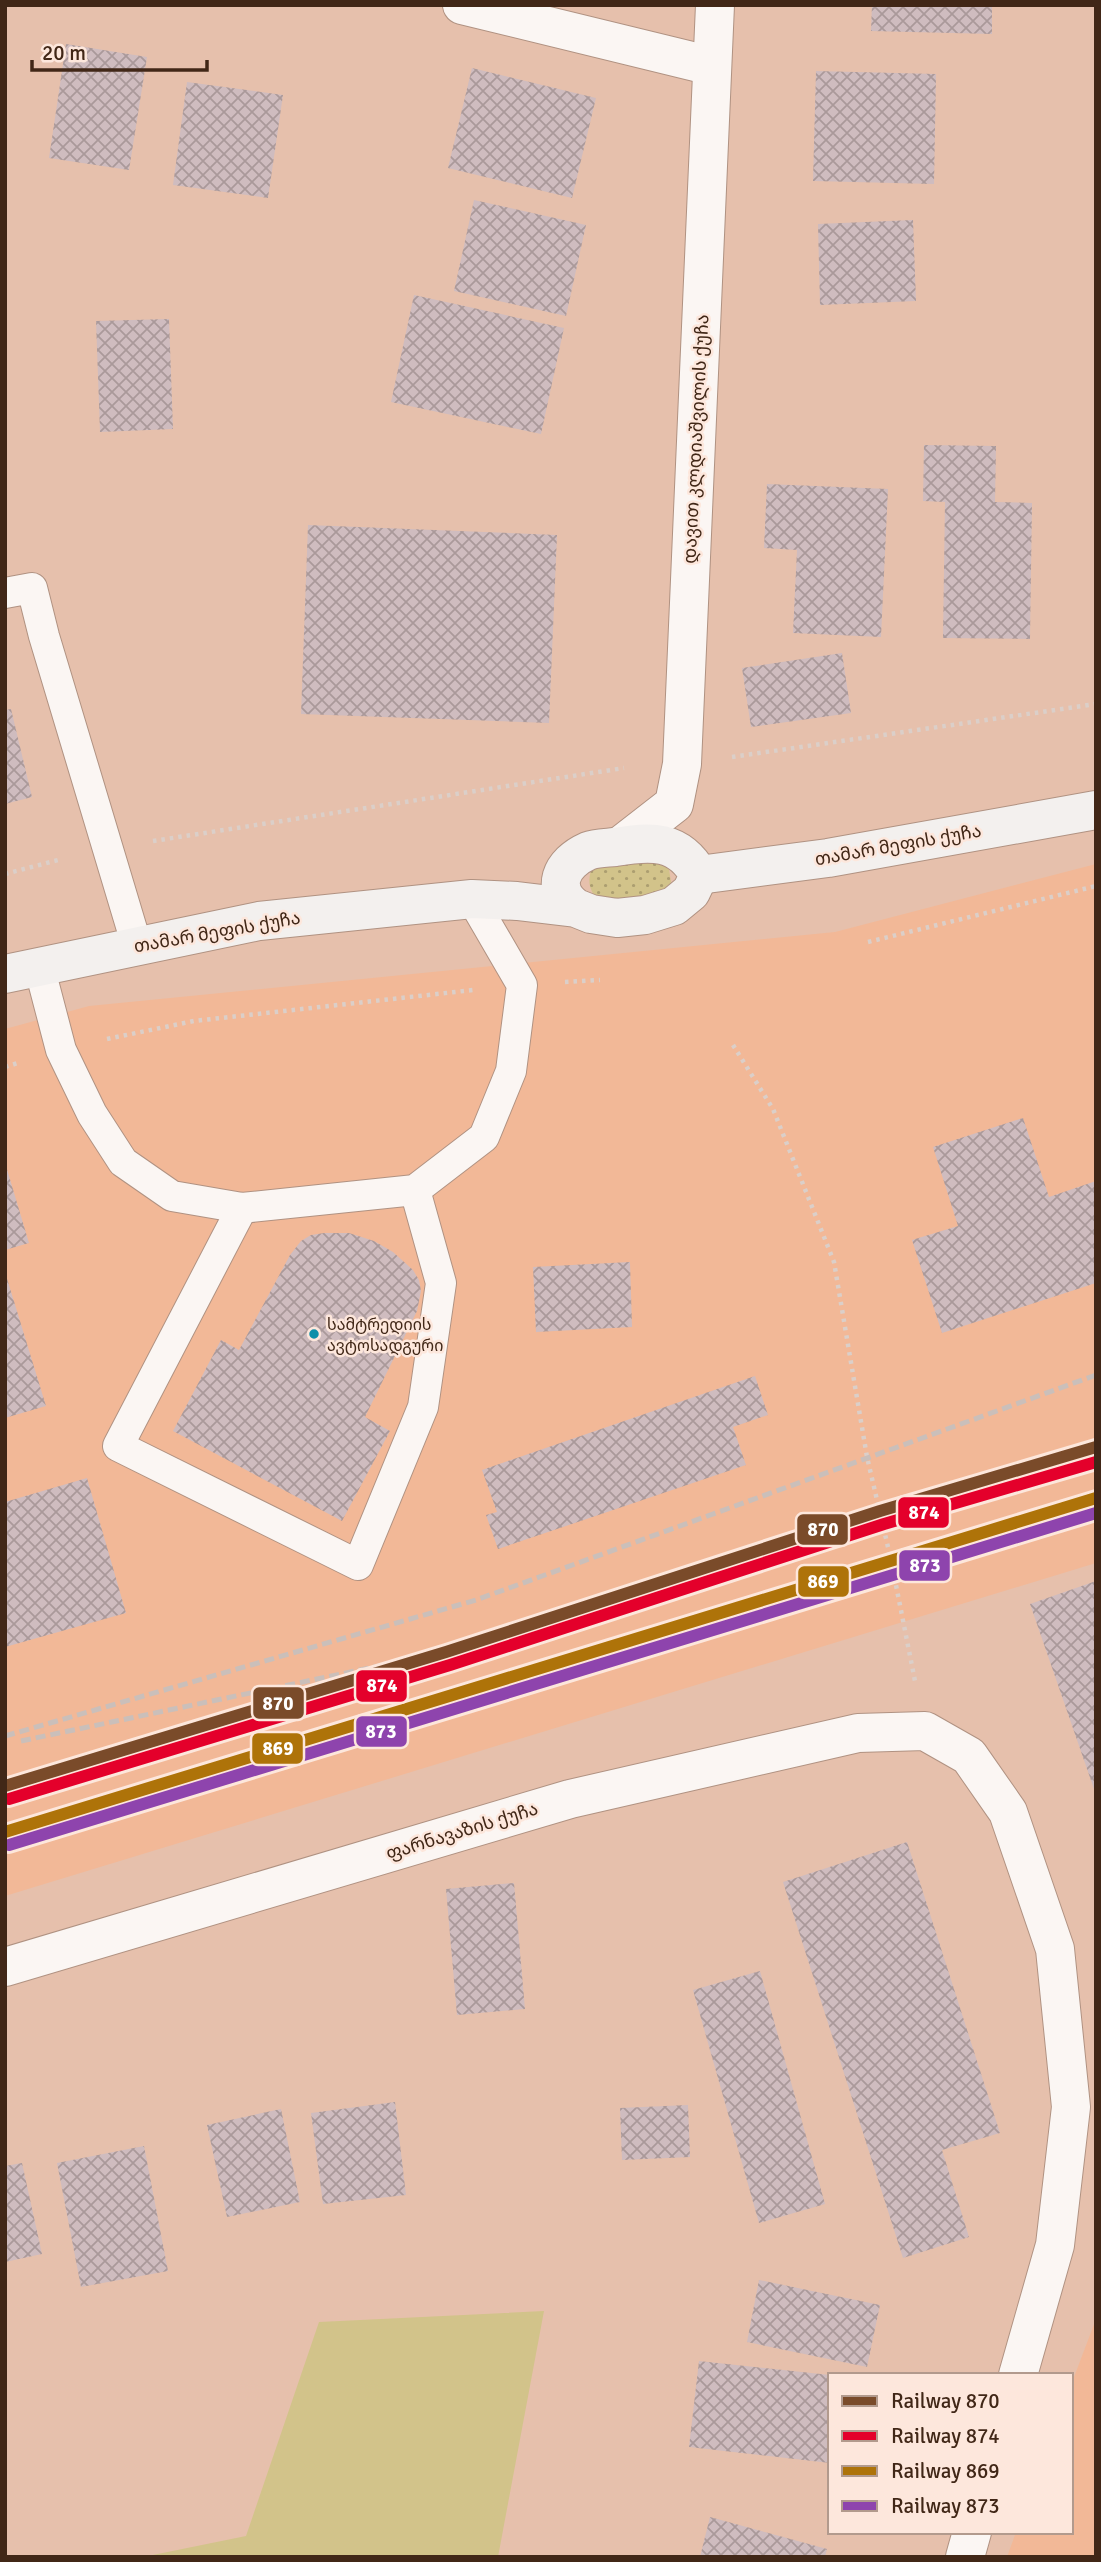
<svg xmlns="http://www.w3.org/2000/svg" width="1101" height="2562" viewBox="0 0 1101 2562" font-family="Signika,'Noto Sans Georgian',sans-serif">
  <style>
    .built { fill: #f2b897 }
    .grass { fill: url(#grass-dots) }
    .green { fill: #d2c38a }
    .building { fill: url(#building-cross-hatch) }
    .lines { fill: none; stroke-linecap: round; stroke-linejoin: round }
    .service-casing { stroke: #b09282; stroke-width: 32 }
    .minor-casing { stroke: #b09282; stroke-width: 40 }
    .tertiary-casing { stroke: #b09282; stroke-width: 40 }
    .secondary-casing { stroke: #b09282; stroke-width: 40 }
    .path { stroke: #dbcfc9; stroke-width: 4.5; stroke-dasharray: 3.5 5; stroke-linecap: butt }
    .service { stroke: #fbf6f3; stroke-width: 30 }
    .minor { stroke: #fbf6f3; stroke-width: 38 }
    .tertiary { stroke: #fbf6f3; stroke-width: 38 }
    .secondary { stroke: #f3f0ee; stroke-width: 38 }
    .rail { stroke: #cabfba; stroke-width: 5; stroke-dasharray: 10 5; stroke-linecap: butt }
    .rail-1-casing { stroke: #fde7dc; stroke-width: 18 }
    .rail-2-casing { stroke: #fde7dc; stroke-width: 18 }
    .rail-3-casing { stroke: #fde7dc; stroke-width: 18 }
    .rail-4-casing { stroke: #fde7dc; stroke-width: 18 }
    .rail-1 { stroke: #7a4b2a; stroke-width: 12 }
    .rail-2 { stroke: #e4002b; stroke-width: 12 }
    .rail-3 { stroke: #ae7309; stroke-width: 12 }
    .rail-4 { stroke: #8e44ad; stroke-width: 12 }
    .bus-dot { fill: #0d8fa9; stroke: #fde7dc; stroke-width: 2.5 }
    .labels { text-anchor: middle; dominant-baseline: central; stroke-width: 5; stroke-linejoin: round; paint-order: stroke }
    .bus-label { font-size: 16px; fill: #412717; stroke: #fde7dc; text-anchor: start }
    .street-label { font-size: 18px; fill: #412717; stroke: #fde7dc }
    .line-badge { stroke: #fde7dc; stroke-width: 2.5 }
    .badge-label { font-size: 19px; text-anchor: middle; font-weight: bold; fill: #fff }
  </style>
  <defs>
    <pattern id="grass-dots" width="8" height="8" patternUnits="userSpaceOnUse" patternTransform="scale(1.75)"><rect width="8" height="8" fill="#d2c38a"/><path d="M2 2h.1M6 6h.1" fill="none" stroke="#ac9e70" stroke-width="1.8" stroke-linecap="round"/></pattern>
    <pattern id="building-cross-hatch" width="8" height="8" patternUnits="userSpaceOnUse" patternTransform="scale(1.75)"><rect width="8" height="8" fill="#cfbcbf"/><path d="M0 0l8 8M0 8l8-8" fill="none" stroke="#aa999a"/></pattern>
  </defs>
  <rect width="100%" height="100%" fill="#e6c0ac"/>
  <g class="built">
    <path d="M1096,864V1563L5,1896V1029L89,1006L835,932Z"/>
    <path d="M1096,2319V2557H1007L1016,2532H1071V2385Z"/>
  </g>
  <path class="grass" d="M649,853L669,869L671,882L665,893L598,901C588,888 587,880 593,865Z"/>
  <path class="green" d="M544,2311L498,2557H143L246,2536L319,2322Z"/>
  <g class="building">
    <path d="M872,5H992V34L871,31Z"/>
    <path d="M66,44L147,57L129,170L49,158Z"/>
    <path d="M472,68L596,98L572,198L448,168Z"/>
    <path d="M816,71L936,74L934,184L813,181Z"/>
    <path d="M187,82L283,95L268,198L173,185Z"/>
    <path d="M474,200L586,225L566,316L454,291Z"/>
    <path d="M913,220L916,301L820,305L818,224Z"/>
    <path d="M414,295L564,328L541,434L391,402Z"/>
    <path d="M169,319L173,429L100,432L96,321Z"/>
    <path d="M924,445L996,446L995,502L1032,503L1030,639L943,638L945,502L923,501Z"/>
    <path d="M767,484L888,489L881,637L793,633L797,550L764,548Z"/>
    <path d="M308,525L557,535L549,723L301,714Z"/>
    <path d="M842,653L851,713L751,727L742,668Z"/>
    <path d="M11,709L32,797L5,804V710Z"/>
    <path d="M1023,1118L1049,1197L1096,1181V1283L942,1333L912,1240L958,1226L933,1147Z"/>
    <path d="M6,1166L29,1243L5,1250V1167Z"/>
    <path d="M324,1233H349L374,1241L393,1252L413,1270L419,1280L421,1291L417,1311L365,1417L390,1431L342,1521L173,1431L221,1340L239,1350L290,1255L301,1241L311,1235Z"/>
    <path d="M630,1262L632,1327L536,1332L533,1267Z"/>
    <path d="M5,1272L46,1406L5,1418Z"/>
    <path d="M755,1376L768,1415L733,1427L746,1465L498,1549L486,1515L497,1512L482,1470Z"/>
    <path d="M87,1478L126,1613L5,1647V1502Z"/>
    <path d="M1096,1581V1792H1095L1030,1604Z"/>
    <path d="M907,1842L1000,2133L942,2150L969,2237L903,2258L783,1882Z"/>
    <path d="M514,1883L525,2009L457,2015L446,1889Z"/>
    <path d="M760,1971L825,2204L759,2223L693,1990Z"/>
    <path d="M395,2102L406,2195L323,2204L311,2113Z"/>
    <path d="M688,2105L690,2157L622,2160L620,2108Z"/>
    <path d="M281,2109L300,2202L227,2217L207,2125Z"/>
    <path d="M144,2146L168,2271L81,2287L57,2163Z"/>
    <path d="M22,2163L42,2254L5,2262V2166Z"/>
    <path d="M759,2280L880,2305L867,2367L747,2342Z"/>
    <path d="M699,2361L830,2375V2463L689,2447Z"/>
    <path d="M710,2517L827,2549L825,2557H700Z"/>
  </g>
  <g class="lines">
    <g class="service-casing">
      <g id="service">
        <path d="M5,593L32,588L44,636L137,946"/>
        <path d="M39,966L61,1050L92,1114L123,1162L172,1196L242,1208L415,1190L484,1137L511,1071L522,985L472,899"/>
        <path d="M242,1208L118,1446L358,1565L423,1407L441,1283L415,1190"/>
      </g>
    </g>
    <g class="minor-casing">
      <g id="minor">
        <path d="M462,5L712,66"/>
        <path d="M620,846L674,804L682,764L715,5"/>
      </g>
    </g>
    <g class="tertiary-casing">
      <g id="tertiary">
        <path d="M5,1967L570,1799L858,1733L925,1731L969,1756L1008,1812L1055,1949L1071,2107L1055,2245L1018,2375"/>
        <path d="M965,2557L972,2532"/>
      </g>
    </g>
    <g class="secondary-casing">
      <g id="secondary">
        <path d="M699,875L828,858L1096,810"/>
        <path d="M5,974L259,921L472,899L517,901L576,908L591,914L617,918L645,915L674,906L691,892L699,875C679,839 651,841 615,847C606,848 596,848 588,851C561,863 549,889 576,908"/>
      </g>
    </g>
    <g class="path">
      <path d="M732,757L1096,704"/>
      <path d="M153,841L624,768"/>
      <path d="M5,874L62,859"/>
      <path d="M868,942L1096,886"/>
      <path d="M565,982L600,980"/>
      <path d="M107,1039L194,1021L473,990"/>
      <path d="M733,1045L773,1109L834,1262L867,1457L891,1560L915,1681"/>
      <path d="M5,1067L18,1063"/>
    </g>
    <use href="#service" class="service"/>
    <use href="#minor" class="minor"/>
    <use href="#tertiary" class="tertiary"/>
    <use href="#secondary" class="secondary"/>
    <g class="rail">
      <path d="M5,1736L476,1600L1096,1375"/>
      <path d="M21,1741L446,1652"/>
    </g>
    <g class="rail-1-casing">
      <path id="rail-1" d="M5,1786L446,1652L880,1511L1096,1447"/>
    </g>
    <g class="rail-2-casing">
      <path id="rail-2" d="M9,1799L450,1665L884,1524L1096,1462"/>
    </g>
    <g class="rail-3-casing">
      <path id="rail-3" d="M5,1832L1096,1498"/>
    </g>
    <g class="rail-4-casing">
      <path id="rail-4" d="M9,1845L1096,1513"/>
    </g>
    <use href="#rail-1" class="rail-1"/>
    <use href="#rail-2" class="rail-2"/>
    <use href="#rail-3" class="rail-3"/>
    <use href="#rail-4" class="rail-4"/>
  </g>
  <circle class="bus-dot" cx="314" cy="1334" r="6"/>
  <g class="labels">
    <g class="bus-label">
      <text x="327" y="1325">სამტრედიის<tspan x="327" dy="21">ავტოსადგური</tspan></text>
    </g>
    <g class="street-label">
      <text transform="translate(696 439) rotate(-87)">დავით კლდიაშვილის ქუჩა</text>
      <text transform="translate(898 845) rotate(-10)">თამარ მეფის ქუჩა</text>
      <text transform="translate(217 932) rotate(-10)">თამარ მეფის ქუჩა</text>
      <text transform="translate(462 1831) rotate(-17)">ფარნავაზის ქუჩა</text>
    </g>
  </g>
  <g class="line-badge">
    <rect x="897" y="1496" width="53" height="33" rx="7" fill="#e4002b"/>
    <rect x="796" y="1513" width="53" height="33" rx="7" fill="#7a4b2a"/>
    <rect x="898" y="1549" width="53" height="33" rx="7" fill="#8e44ad"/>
    <rect x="797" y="1565" width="53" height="33" rx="7" fill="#ae7309"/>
    <rect x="355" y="1669" width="53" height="34" rx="7" fill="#e4002b"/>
    <rect x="252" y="1686" width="53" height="34" rx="7" fill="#7a4b2a"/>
    <rect x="355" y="1715" width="53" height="33" rx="7" fill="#8e44ad"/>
    <rect x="251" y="1732" width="53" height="33" rx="7" fill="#ae7309"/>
  </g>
  <g class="badge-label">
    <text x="924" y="1519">874</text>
    <text x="823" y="1536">870</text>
    <text x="925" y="1572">873</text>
    <text x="823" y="1588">869</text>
    <text x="382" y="1692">874</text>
    <text x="278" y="1710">870</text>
    <text x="381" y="1738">873</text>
    <text x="278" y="1755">869</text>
  </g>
  <rect width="1101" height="2562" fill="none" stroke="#412717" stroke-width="14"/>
  <rect x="828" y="2373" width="245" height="161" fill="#fde7dc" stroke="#b29a8d" stroke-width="2"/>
  <rect x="842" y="2396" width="35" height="10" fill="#7a4b2a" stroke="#b29a8d" stroke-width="2"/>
  <text x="891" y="2408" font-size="21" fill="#412717">Railway 870</text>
  <rect x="842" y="2431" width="35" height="10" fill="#e4002b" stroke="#b29a8d" stroke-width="2"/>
  <text x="891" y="2443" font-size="21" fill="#412717">Railway 874</text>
  <rect x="842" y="2466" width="35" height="10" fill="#ae7309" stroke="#b29a8d" stroke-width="2"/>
  <text x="891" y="2478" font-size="21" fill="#412717">Railway 869</text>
  <rect x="842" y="2501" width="35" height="10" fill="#8e44ad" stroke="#b29a8d" stroke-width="2"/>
  <text x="891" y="2513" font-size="21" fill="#412717">Railway 873</text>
  <path d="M32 60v10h175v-10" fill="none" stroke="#412717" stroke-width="3.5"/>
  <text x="42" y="60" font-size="21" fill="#412717" stroke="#fde7dc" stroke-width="5" paint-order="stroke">20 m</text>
</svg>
